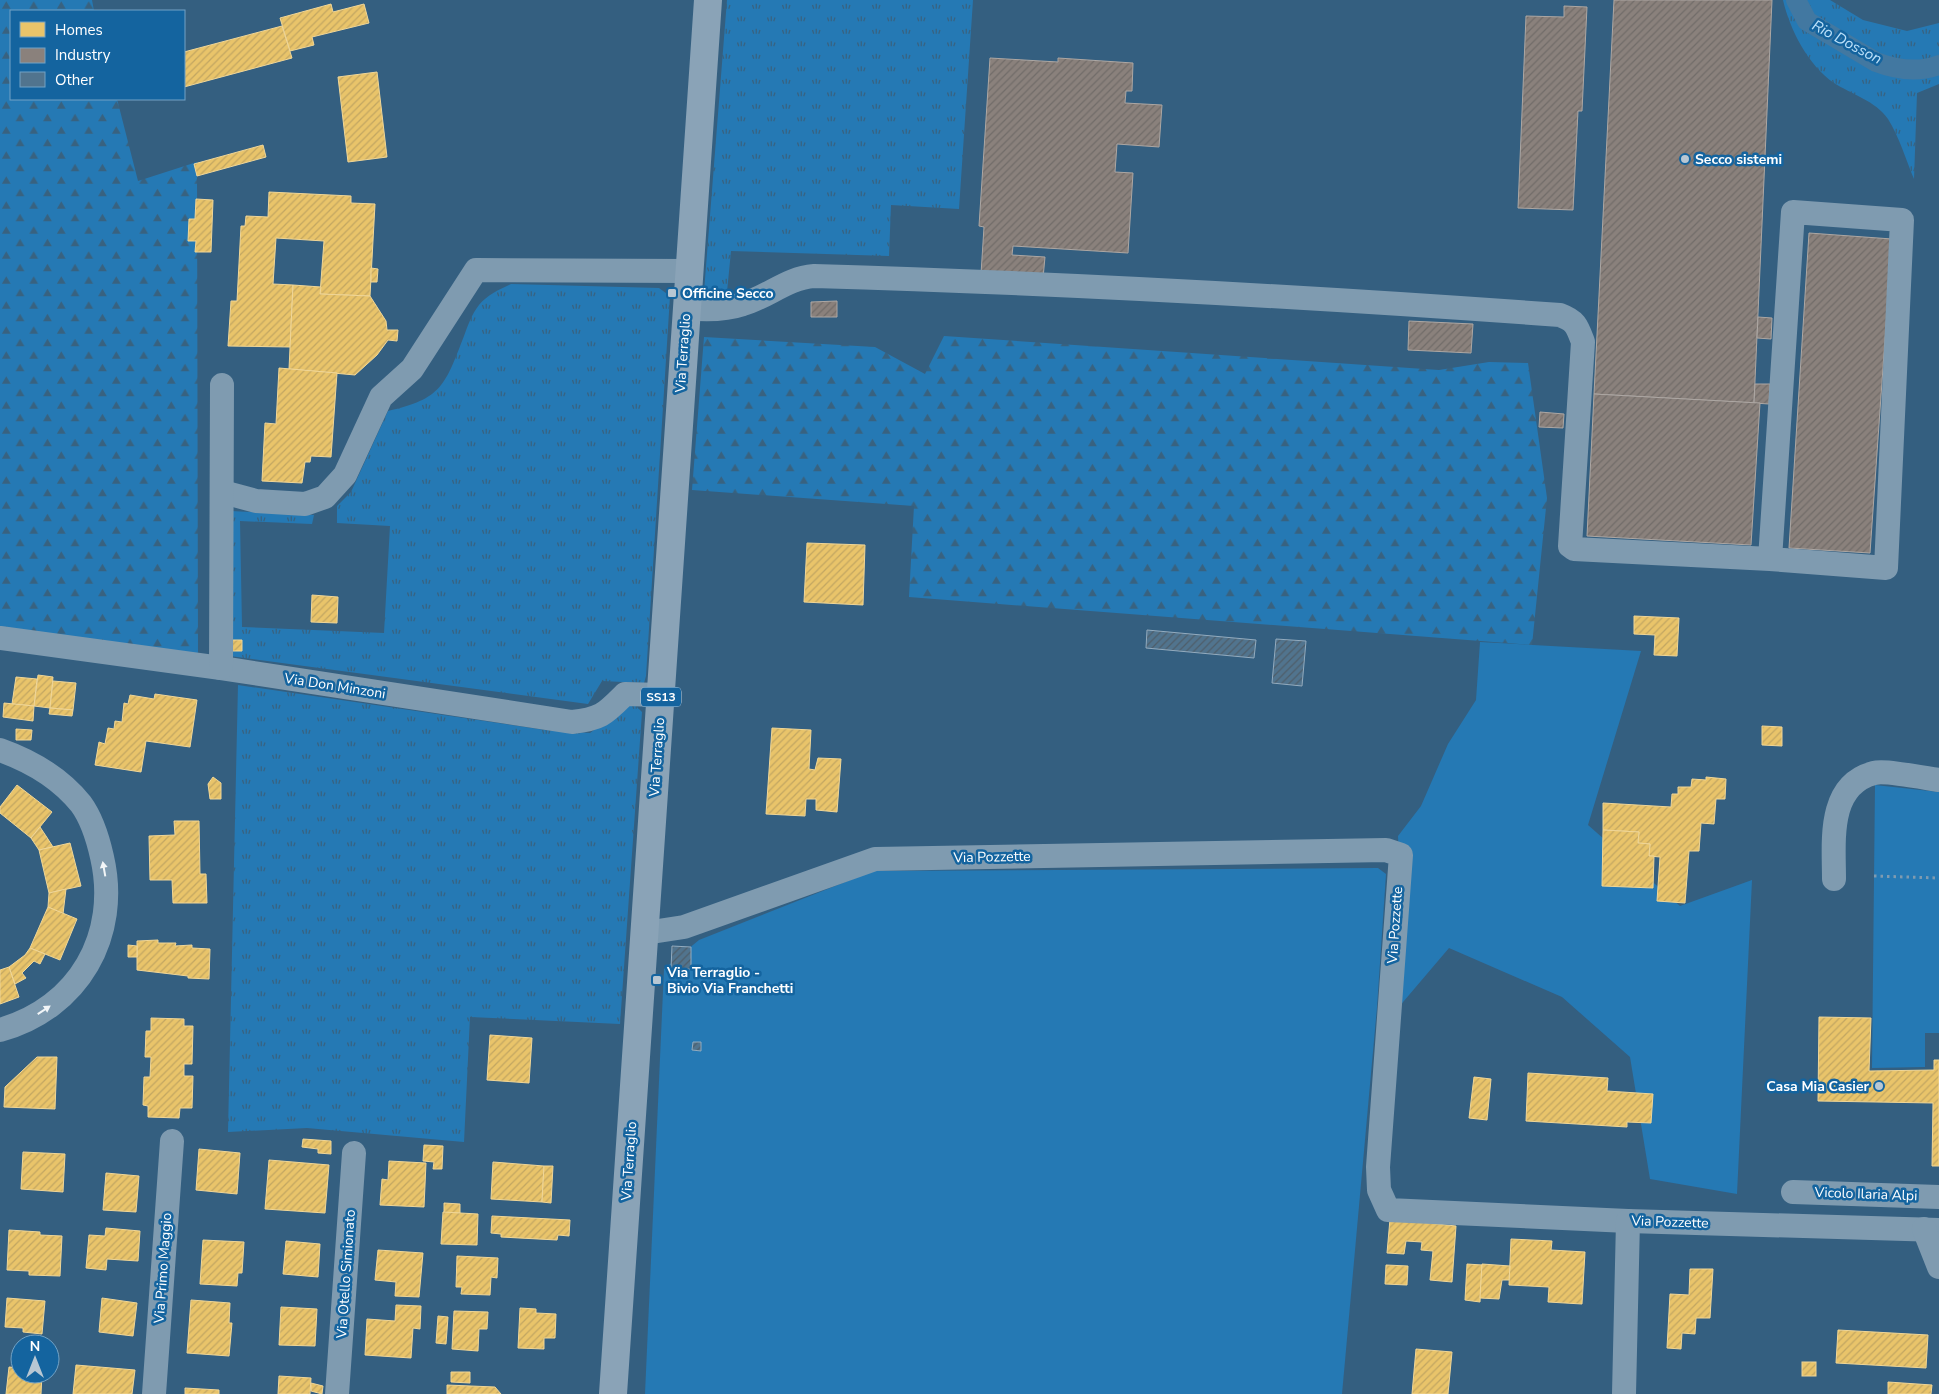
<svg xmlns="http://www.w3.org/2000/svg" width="1939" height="1394" viewBox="0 0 1939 1394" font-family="'Nunito Sans',sans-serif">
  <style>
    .grass { fill: url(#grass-tufts) }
    .forest { fill: url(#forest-firs) }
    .park { fill: #2579b4 }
    .homes { fill: url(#homes-hatch); stroke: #f0d697 }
    .industry { fill: url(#industry-hatch); stroke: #ada7a3 }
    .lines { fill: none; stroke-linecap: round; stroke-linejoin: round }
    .canal { stroke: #4278a1; stroke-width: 20 }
    .building { fill: url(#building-hatch); stroke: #93abbe }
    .path { stroke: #7f9bb0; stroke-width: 3; stroke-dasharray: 2.5 4; stroke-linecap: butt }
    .minor { stroke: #7f9bb0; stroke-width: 24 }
    .major { stroke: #8aa3b7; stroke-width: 28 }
    .oneway { fill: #f2f5f7 }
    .poi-dot { fill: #b8c7d3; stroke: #14649f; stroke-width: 2 }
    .labels { text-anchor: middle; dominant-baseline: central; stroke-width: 5; stroke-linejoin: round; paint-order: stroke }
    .shield { fill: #14649f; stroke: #b8d0e2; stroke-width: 1 }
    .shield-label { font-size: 12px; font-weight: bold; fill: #fff }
    .poi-label { font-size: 14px; font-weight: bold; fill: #fff; stroke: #14649f; text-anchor: start }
    .street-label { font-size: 14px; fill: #fff; stroke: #14649f }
    .water-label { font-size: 15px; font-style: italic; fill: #bce1fa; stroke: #14649f }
  </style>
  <defs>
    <pattern id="grass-tufts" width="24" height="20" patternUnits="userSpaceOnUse" patternTransform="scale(1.25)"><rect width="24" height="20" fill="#2579b4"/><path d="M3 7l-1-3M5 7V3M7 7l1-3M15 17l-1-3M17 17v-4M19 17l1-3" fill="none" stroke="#386280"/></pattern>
    <pattern id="forest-firs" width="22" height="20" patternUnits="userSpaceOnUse" patternTransform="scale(1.25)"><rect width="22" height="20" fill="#2579b4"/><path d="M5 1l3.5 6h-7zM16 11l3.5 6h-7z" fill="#386280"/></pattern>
    <pattern id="homes-hatch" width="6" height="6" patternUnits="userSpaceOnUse" patternTransform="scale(1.25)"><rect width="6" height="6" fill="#e9c46a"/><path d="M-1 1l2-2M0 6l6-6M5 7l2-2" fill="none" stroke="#c2a662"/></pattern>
    <pattern id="industry-hatch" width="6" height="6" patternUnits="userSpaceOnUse" patternTransform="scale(1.25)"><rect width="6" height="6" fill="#8a817c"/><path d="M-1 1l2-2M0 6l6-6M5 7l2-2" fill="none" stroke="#716c69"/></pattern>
    <pattern id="building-hatch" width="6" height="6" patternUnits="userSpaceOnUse" patternTransform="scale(1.25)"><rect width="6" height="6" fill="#51748e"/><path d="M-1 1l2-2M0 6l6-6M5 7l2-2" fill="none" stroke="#4e5e6a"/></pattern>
  </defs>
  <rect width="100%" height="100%" fill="#345f80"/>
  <g class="grass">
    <path d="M727,0H973L959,209L891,205L889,256L731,251L727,292H704Z"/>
    <path d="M1783,0H1830L1863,20L1907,31L1939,23V84L1917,93L1914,179C1906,160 1899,136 1888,119C1876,101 1851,94 1834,83C1808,65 1790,30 1783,0Z"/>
    <path d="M511,284L659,288L670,296L646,676L644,683L602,681L588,704L230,656V511L314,515L312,524L240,521L242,627L384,633L390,526L337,523V506L351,492L388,411C442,399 445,385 464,336C468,325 472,314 479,305C487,295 500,289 511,284Z"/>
    <path d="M238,685L545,730L590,733L626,706H636L642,712L620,1024L470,1017L464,1142L307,1128L228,1132Z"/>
  </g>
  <g class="forest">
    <path d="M0,0H92L94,11H11V99H117L138,181L197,162L198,656L0,628Z"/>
    <path d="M944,336L1439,370L1489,362L1528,363L1547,498L1532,645L909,597L914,506L692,490L704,337L875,347L925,374Z"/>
  </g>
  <g class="park">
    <path d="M1480,642L1641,651L1588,825L1680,906L1752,880L1737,1194L1650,1179L1630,1057L1562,997L1449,948L1392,1015L1401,898L1398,836L1421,806L1448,744L1476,700Z"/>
    <path d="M1875,785L1939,792V1033H1925V1067L1872,1068Z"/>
    <path d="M1378,868L1386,874L1377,1007L1342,1394H645L664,969L699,940L873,871Z"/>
  </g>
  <g class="homes">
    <path d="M331,4L333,12L364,4L369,23L312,37L314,45L290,51L280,18Z"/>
    <path d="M282,26L292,58L184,87V52Z"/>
    <path d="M377,72L387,157L348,162L338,77Z"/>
    <path d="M263,145L266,157L197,176L194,164Z"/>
    <path d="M269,192L351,196V203L375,204L370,296L320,294L324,241L276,238L273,284L293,285L290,347L228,346L231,301H237L241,226H245L246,216L268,217Z"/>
    <path d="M196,199L213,200L211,252H195L196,241H188L189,219H195Z"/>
    <path d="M371,268L378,269L377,282H371Z"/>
    <path d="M293,285L321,287L320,294L370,296L386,321L387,330H398L397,341L388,340L377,355L355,375L289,369Z"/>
    <path d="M279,368L337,373L331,457L311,456L310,462H305L302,483L262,481L265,423L276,424Z"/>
    <path d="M807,543L865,545L863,605L804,602Z"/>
    <path d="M312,595L338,597L337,623L311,622Z"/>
    <path d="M1634,616L1679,618L1677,656L1654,655L1655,635L1634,634Z"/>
    <path d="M231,640H242V651H230Z"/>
    <path d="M38,675L53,677L50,708L34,706Z"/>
    <path d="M16,677L37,679L34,706L12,704Z"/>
    <path d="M53,681L76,683L73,710L50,708Z"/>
    <path d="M155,694L197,700L190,747L146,741L141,772L95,765L99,742L105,744L108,728L114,729L115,721L122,722L124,703L128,704L130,695L154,699Z"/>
    <path d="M4,703L34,706L33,721L3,717Z"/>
    <path d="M50,708L73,710L72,716L49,714Z"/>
    <path d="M1762,726L1782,727V746L1762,745Z"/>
    <path d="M772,728L811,730L809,769L815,770L818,758L841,759L837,812L816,810V799H806L805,816L766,814Z"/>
    <path d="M16,729L32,730L31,740H16Z"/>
    <path d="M213,777L221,783V799H210L208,784Z"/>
    <path d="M1706,777L1726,779L1725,799H1716L1714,824L1701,823L1699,851H1689L1685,903L1657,901L1660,857L1649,856L1650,844L1638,843L1639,832L1603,830V803L1671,807L1672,794H1678V787H1691L1692,779L1706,780Z"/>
    <path d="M17,785L52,812L31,838L0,813V807Z"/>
    <path d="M174,821H199L200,874H206L207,903H173L172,880H150L149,836L175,835Z"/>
    <path d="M40,827L46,836L53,847L39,850L31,838Z"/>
    <path d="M1603,830L1639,832L1638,843L1650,844L1649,856H1654L1653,888L1602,886Z"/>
    <path d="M70,843L81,886L49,893L39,850Z"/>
    <path d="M66,889L63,914L48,907L49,893Z"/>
    <path d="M48,907L77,919L60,960L30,948Z"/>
    <path d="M158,940V943H176L175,946L192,945V948L210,949L209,979L188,978V976L137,970V941Z"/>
    <path d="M128,945L137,946V957H128Z"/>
    <path d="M30,948L45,954L40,964L34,961L22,973L26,978L15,984L9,967L25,955Z"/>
    <path d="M9,967L19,997L0,1004V970Z"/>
    <path d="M1819,1017L1871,1018L1869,1071L1934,1070V1060H1939V1166H1932L1933,1103L1818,1101Z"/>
    <path d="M151,1018L184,1019V1026H193L192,1064H184V1076H193L192,1108H180L179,1118L148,1117V1106L143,1105L144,1077H150L151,1057H145L146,1031H151Z"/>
    <path d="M490,1035L532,1038L529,1083L487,1080Z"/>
    <path d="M37,1057H57L55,1109L4,1107L5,1087Z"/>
    <path d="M1528,1073L1608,1078L1607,1091L1653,1094L1651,1123L1627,1122V1127L1526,1121Z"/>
    <path d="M1474,1077L1491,1079L1487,1120L1469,1118Z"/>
    <path d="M303,1139L331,1141V1154L318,1153V1149L302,1147Z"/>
    <path d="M424,1145L443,1146L442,1169H433L434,1162L423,1161Z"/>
    <path d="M199,1149L240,1153L237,1194L196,1190Z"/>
    <path d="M23,1152L65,1154L63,1192L21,1189Z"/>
    <path d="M269,1160L329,1165L325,1213L265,1209Z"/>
    <path d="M389,1161L426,1163L424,1207L380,1205L382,1179L388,1180Z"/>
    <path d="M493,1162L544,1166L542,1202L491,1199Z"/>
    <path d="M544,1166H553L551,1203L542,1202Z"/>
    <path d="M106,1173L139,1176L136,1212L103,1210Z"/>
    <path d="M444,1203L460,1204V1213H444Z"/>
    <path d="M443,1212L478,1214L477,1245L441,1244Z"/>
    <path d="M492,1216L570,1220L569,1236L558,1235L557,1240L501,1237V1234L491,1233Z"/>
    <path d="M1390,1219L1456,1226L1452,1282L1430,1280L1433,1251L1421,1250L1422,1242L1406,1241L1404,1254L1387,1253Z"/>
    <path d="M106,1228L140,1231L138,1261L107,1259L106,1270L86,1268L89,1235L105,1236Z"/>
    <path d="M9,1230L40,1232V1235L62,1236L60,1276L29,1275V1271L7,1270Z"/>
    <path d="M1511,1239L1552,1241L1551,1250L1585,1252L1582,1304L1548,1302L1549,1287L1509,1285Z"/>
    <path d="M203,1240L244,1242L242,1273H238L237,1286L200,1284Z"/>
    <path d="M286,1241L320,1244L318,1277L283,1274Z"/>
    <path d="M378,1250L423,1253L419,1297L395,1296L396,1282L375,1280Z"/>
    <path d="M457,1256L498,1258L497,1278L491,1277L490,1295L461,1294L462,1287H456Z"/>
    <path d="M1467,1264L1482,1265L1480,1302L1465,1300Z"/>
    <path d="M1482,1264L1510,1266L1509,1280H1502L1499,1299L1480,1298Z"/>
    <path d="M1386,1265L1408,1266L1407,1285L1385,1284Z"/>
    <path d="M1690,1269H1713L1710,1318H1696L1695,1334L1682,1333L1681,1349L1667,1348L1670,1294L1689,1295Z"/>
    <path d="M7,1298L45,1301L42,1334L23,1332V1328L5,1327Z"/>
    <path d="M102,1298L137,1303L133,1336L99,1332Z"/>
    <path d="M191,1300L230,1303L229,1323H232L229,1356L187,1353Z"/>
    <path d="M396,1305L421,1306L420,1329L413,1328L411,1358L365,1355L367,1319L395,1321Z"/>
    <path d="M281,1307L317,1309L315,1346L279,1345Z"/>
    <path d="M520,1308L536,1309V1313L556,1314L555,1338H544V1349L518,1348Z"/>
    <path d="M454,1311L488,1312L487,1329H479L478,1351L452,1349Z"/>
    <path d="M438,1316L448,1317L446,1344L436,1343Z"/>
    <path d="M1838,1330L1928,1335L1926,1368L1836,1363Z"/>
    <path d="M1416,1349L1452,1352L1448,1394H1412Z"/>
    <rect x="1802" y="1362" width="14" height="14"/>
    <path d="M76,1365L135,1370L132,1394H73Z"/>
    <path d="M9,1367L20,1368V1374H42L41,1394H6Z"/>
    <path d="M451,1372H470V1383L451,1382Z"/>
    <path d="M279,1376L311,1378L310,1394H278Z"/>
    <path d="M1888,1382L1932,1385L1931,1394H1888Z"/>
    <path d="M311,1383L323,1386L322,1394L311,1391Z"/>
    <path d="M447,1385L495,1387L501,1394H447Z"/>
    <path d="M185,1388L219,1390V1394H185Z"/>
  </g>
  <g class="industry">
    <path d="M1614,0H1772L1754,403L1594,394Z"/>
    <path d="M1564,6L1587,7L1582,111H1578L1573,210L1518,208L1526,16L1564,17Z"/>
    <path d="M990,58L1058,62V58L1133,63L1132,91H1126L1125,103L1162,105L1159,147L1117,144L1115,172L1133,173L1128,253L1013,246L1012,255L1045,257L1043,278L981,274L984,227L979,226Z"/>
    <path d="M1809,233L1892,239L1870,553L1789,548Z"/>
    <path d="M837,301V317H811V302Z"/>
    <path d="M1758,317L1772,318L1771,339L1757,338Z"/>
    <path d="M1409,321L1473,324L1471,353L1408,350Z"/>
    <path d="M1755,384H1770L1769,404L1754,403Z"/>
    <path d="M1594,394L1760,403L1751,545L1587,536Z"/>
    <path d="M1540,412L1564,414L1563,428L1539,427Z"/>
  </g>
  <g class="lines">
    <path class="canal" d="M1796,0L1807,21L1876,62C1897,70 1918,73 1939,65"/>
  </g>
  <g class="building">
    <path d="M1147,630L1256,640L1254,658L1146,648Z"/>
    <path d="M1276,639L1306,641L1302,686L1272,683Z"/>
    <path d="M672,946L691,947V969H671Z"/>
    <path d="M693,1042H701V1051L692,1050Z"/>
  </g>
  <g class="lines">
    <path class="path" d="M1874,876L1939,878"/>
    <g class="minor">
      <path d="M686,308C705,310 725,310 743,304C768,297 787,278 814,276C1063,283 1311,297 1560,315C1576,321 1577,326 1583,342L1570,546L1574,549L1770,559L1793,212L1902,220L1886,568L1770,559"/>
      <path d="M223,492L256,501L305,504L325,497L345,475L381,397L412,369L476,270L688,271"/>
      <path d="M0,638L221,668L572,722C601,719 605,714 625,694L661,695"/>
      <path d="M221,668L222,385"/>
      <path d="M0,750C31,761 60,778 81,804C92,819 98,839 102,857C120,935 79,1008 0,1030"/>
      <path d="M1834,879C1834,842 1827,785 1874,773C1885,770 1925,778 1939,780"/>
      <path d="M645,933L684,927L875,859L1386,850L1401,855L1378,1167L1379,1190L1388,1210L1628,1221L1939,1230"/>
      <path d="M1793,1192L1939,1197"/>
      <path d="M1924,1229L1939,1267"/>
      <path d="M154,1394L172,1141"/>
      <path d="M337,1394L354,1153"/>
      <path d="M1624,1394L1628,1221"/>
    </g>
    <path class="major" d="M613,1394L708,0"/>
  </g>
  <defs><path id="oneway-solid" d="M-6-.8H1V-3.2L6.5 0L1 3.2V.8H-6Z" transform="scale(1.25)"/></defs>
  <g class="oneway">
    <use href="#oneway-solid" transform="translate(104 869) rotate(-100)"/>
    <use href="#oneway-solid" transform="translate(44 1010) rotate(-33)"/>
  </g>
  <g class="poi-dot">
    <circle cx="1685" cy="159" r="5"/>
    <rect x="667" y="288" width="10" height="10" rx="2.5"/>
    <rect x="652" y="975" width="10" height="10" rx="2.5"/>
    <circle cx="1879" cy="1086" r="5"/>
  </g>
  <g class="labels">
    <rect class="shield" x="641" y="687.5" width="40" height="19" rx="4"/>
    <g class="shield-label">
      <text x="661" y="697">SS13</text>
    </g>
    <g class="poi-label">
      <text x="1695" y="159">Secco sistemi</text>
      <text x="682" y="293">Officine Secco</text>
      <text x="667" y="972">Via Terraglio -<tspan x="667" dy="16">Bivio Via Franchetti</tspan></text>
      <text x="1869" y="1086" text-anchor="end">Casa Mia Casier</text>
    </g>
    <g class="street-label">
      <text transform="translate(683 353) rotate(-86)">Via Terraglio</text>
      <text transform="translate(335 686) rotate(9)">Via Don Minzoni</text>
      <text transform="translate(657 757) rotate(-86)">Via Terraglio</text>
      <text transform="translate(992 857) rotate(-1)">Via Pozzette</text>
      <text transform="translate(1395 925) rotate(-86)">Via Pozzette</text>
      <text transform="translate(629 1161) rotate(-86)">Via Terraglio</text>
      <text transform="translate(1866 1194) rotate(2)">Vicolo Ilaria Alpi</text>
      <text transform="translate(1670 1222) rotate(2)">Via Pozzette</text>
      <text transform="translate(163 1268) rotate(-86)">Via Primo Maggio</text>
      <text transform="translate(346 1274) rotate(-86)">Via Otello Simionato</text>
    </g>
    <g class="water-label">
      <text transform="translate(1847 42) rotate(28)">Rio Dosson</text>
    </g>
  </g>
  <rect x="10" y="10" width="175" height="90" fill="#14649f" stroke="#72a2c5"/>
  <rect x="20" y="22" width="25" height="15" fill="#e9c46a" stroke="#72a2c5"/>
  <text x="55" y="35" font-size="15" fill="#ffffff">Homes</text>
  <rect x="20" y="48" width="25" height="15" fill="#8a817c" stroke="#72a2c5"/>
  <text x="55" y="60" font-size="15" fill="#ffffff">Industry</text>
  <rect x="20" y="72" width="25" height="15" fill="#51748e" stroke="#72a2c5"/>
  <text x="55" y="85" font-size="15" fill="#ffffff">Other</text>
  <g transform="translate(35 1359)"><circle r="24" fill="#14649f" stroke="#72a2c5"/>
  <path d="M0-4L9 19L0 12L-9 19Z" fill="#b8c7d3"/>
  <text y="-8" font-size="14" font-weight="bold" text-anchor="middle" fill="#ffffff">N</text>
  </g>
</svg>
